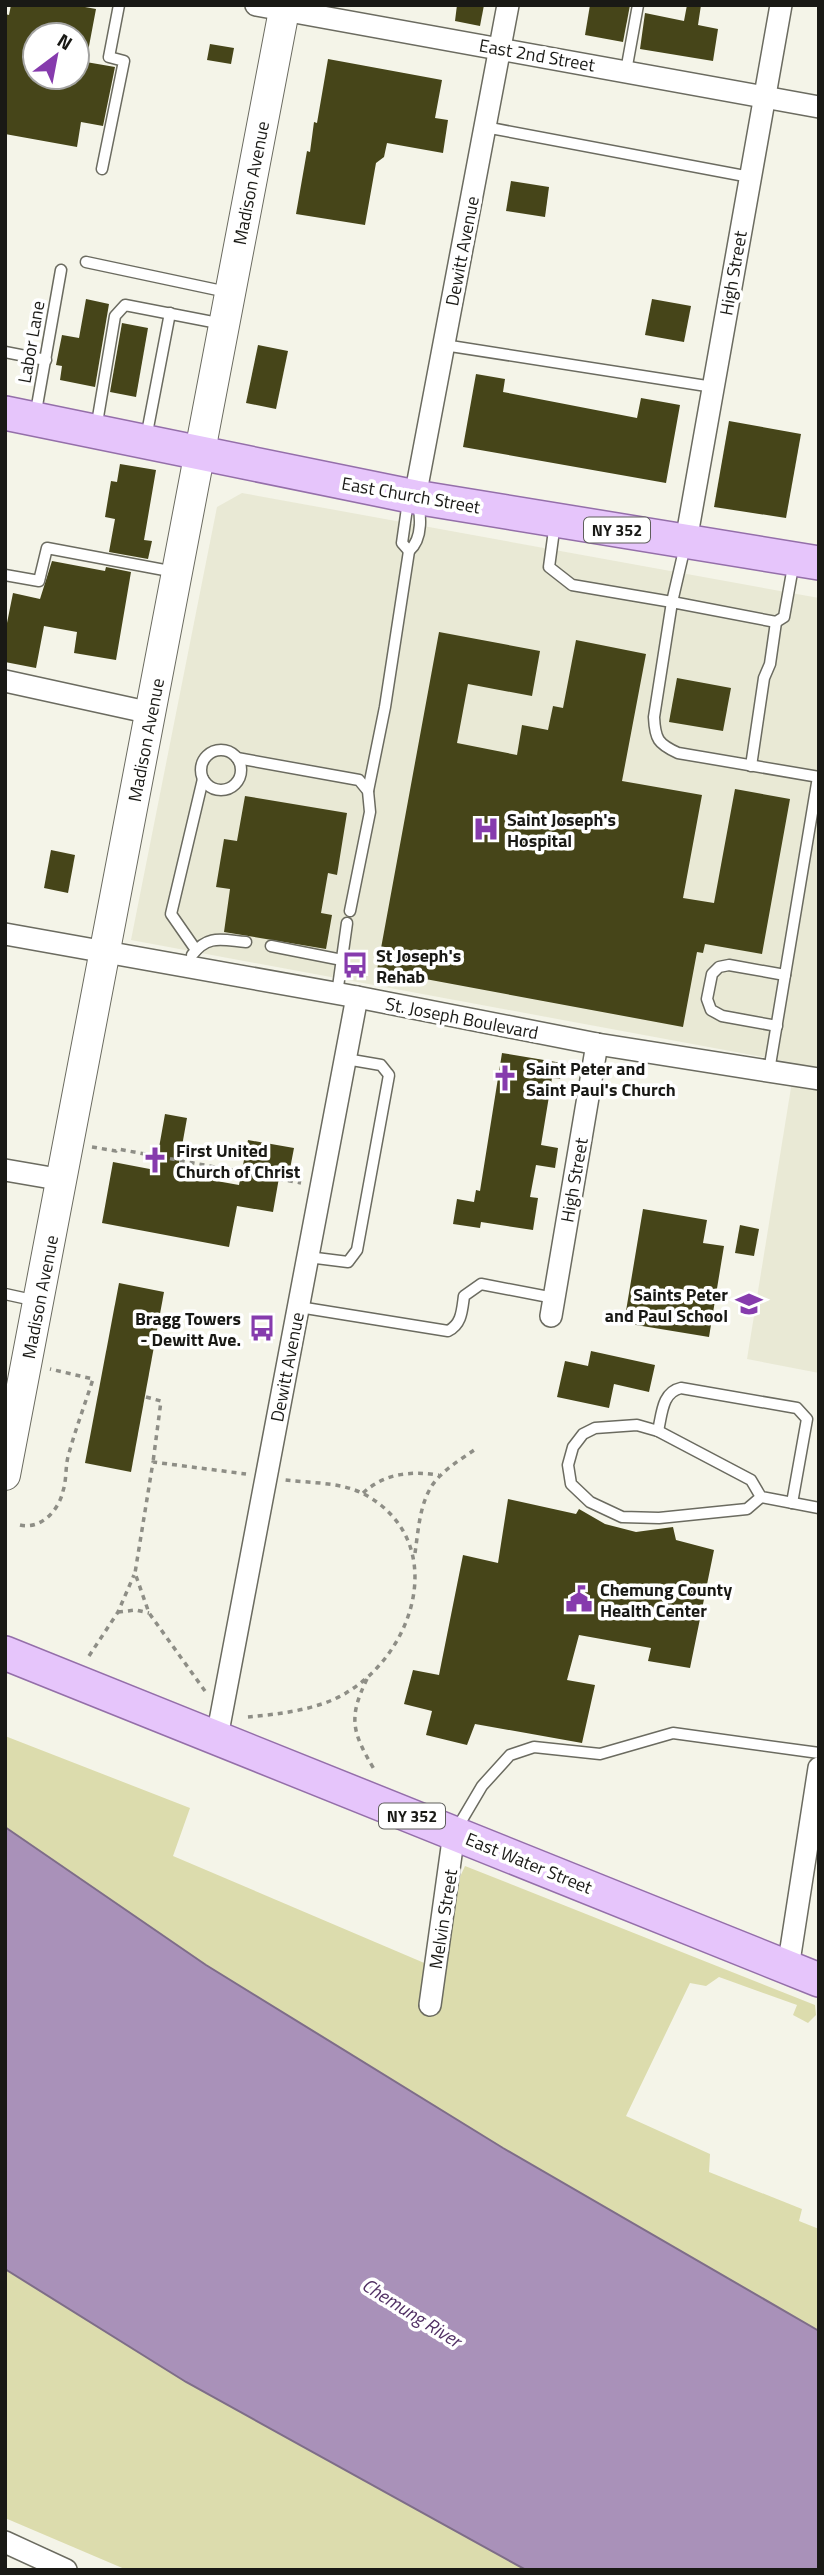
<svg xmlns="http://www.w3.org/2000/svg" width="824" height="2575" viewBox="0 0 824 2575" font-family="'Titillium Web',sans-serif">
  <style>
    .built { fill: #e9e9d5 }
    .green { fill: #dcdcad }
    .water { fill: #a991b9; stroke: #7e6d88; stroke-width: 2 }
    .building { fill: #464519; fill-rule: evenodd }
    .lines { fill: none; stroke-linecap: round; stroke-linejoin: round }
    .service-casing { stroke: #6b6b60; stroke-width: 13 }
    .minor-casing { stroke: #6b6b60; stroke-width: 24 }
    .secondary-casing { stroke: #6b6b60; stroke-width: 32 }
    .primary-casing { stroke: #946fa9; stroke-width: 36 }
    .path { stroke: #8e8e86; stroke-width: 3.5; stroke-dasharray: 5 5; stroke-linecap: butt }
    .service { stroke: #fff; stroke-width: 10 }
    .minor { stroke: #fff; stroke-width: 21 }
    .secondary { stroke: #fff; stroke-width: 30 }
    .primary { stroke: #e6c5fb; stroke-width: 33 }
    .labels { text-anchor: middle; dominant-baseline: central; stroke-width: 7; stroke-linejoin: round; paint-order: stroke }
    .shield { fill: #fff; stroke: #5e5e5b; stroke-width: 2 }
    .shield-label { font-size: 16px; font-weight: bold; fill: #191915 }
    .street-label { font-size: 18px; fill: #191915; stroke: #fff }
    .poi-label { font-size: 18px; font-weight: bold; fill: #191915; stroke: #fff; text-anchor: start }
    .water-label { font-size: 19px; font-style: italic; fill: #513064; stroke: #fff }
  </style>
  <rect width="100%" height="100%" fill="#f4f4e8"/>
  <path class="built" d="M242,493L819,598V1373L747,1359L795,1063L131,940L217,507Z"/>
  <g class="green">
    <path d="M5,1736L190,1808L173,1856L429,1965L440,2003L460,1877L465,1866L815,2005L816,2015L808,2023L793,2015L797,2005L719,1977L706,1986L690,1983L626,2116L710,2154L709,2172L802,2209L799,2221L819,2229V2331L503,2148L206,1965L5,1827Z"/>
    <path d="M5,2269L186,2382L526,2570H127L5,2518Z"/>
  </g>
  <path class="water" d="M5,1827L206,1965L503,2148L819,2331V2570H526L186,2382L5,2269Z"/>
  <g class="building">
    <path d="M11,5H74L96,9L86,62L115,67L103,126L81,122L77,147L5,134V14L9,15ZM35,35H77V77H35Z"/>
    <path d="M457,5H484L480,26L455,21Z"/>
    <path d="M590,5H630L623,42L585,35Z"/>
    <path d="M687,5H701L698,25L718,29L713,61L640,49L645,13L684,21Z"/>
    <path d="M210,44L234,48L231,64L207,60Z"/>
    <path d="M328,59L442,80L435,118L448,120L443,153L387,143L384,157L376,163L365,225L296,214L307,151L310,152L314,122L317,123Z"/>
    <path d="M511,181L549,187L545,217L506,211Z"/>
    <path d="M86,299L109,304L95,387L60,380L62,366L56,365L62,335L79,338Z"/>
    <path d="M652,299L691,306L684,342L645,335Z"/>
    <path d="M122,323L148,328L136,397L110,392Z"/>
    <path d="M258,345L288,351L276,409L246,403Z"/>
    <path d="M476,374L505,379L503,392L637,418L641,398L680,405L666,483L463,447Z"/>
    <path d="M729,421L801,434L786,518L714,507Z"/>
    <path d="M120,464L156,470L144,540L152,541L148,559L109,552L115,519L105,517L111,481L117,482Z"/>
    <path d="M52,561L105,571L106,567L131,572L116,660L74,653L77,632L44,626L36,668L5,662V633L13,593L40,599Z"/>
    <path d="M439,632L540,651L532,696L468,684L457,743L517,755L522,725L548,730L553,706L563,708L576,640L646,654L622,781L702,795L683,898L714,903L735,789L790,799L762,954L705,944L703,953L697,952L683,1027L377,970Z"/>
    <path d="M677,678L731,688L723,731L669,722Z"/>
    <path d="M245,796L347,813L337,875L328,873L321,913L332,915L326,949L224,932L230,889L216,887L224,839L237,841Z"/>
    <path d="M51,850L75,855L68,893L44,888Z"/>
    <path d="M502,1053L562,1063L560,1079L552,1078L541,1145L558,1148L555,1168L536,1165L530,1197L538,1198L533,1230L481,1222L480,1228L453,1224L457,1199L474,1202L476,1190L480,1191Z"/>
    <path d="M165,1114L187,1118L177,1174L239,1185L248,1140L294,1148L289,1174L280,1172L273,1212L237,1206L229,1247L102,1223L113,1162L155,1170Z"/>
    <path d="M643,1209L707,1220L703,1243L724,1246L709,1337L624,1323Z"/>
    <path d="M740,1225L759,1229L754,1256L735,1253Z"/>
    <path d="M119,1283L164,1292L131,1472L85,1463Z"/>
    <path d="M591,1351L655,1365L649,1392L614,1384L609,1408L557,1397L565,1361L588,1366Z"/>
    <path d="M508,1499L576,1514L579,1509L605,1524L636,1532L673,1527L676,1540L714,1550L690,1668L648,1661L651,1648L579,1635L567,1680L595,1685L582,1743L475,1724L467,1745L426,1735L432,1711L404,1704L413,1670L439,1675L463,1555L498,1563Z"/>
  </g>
  <g class="lines">
    <g class="service-casing">
      <g id="service">
        <path d="M626,71L638,5"/>
        <path d="M485,127L750,177"/>
        <path d="M102,169L124,61L109,57L119,5"/>
        <path d="M86,262L227,292"/>
        <path d="M444,345L713,387"/>
        <path d="M5,352L46,360"/>
        <path d="M35,417L61,270"/>
        <path d="M96,429L115,316L125,305L223,324"/>
        <path d="M146,438L170,313"/>
        <path d="M415,497C422,513 423,539 409,551L402,543L407,508Z"/>
        <path d="M555,523L549,567L572,585L672,602L685,546"/>
        <path d="M794,561L784,617L776,622L672,602L654,717C655,739 658,744 678,753L819,777"/>
        <path d="M5,575L39,581L47,548L175,572"/>
        <circle cx="221" cy="770" r="20"/>
        <path d="M237,758L359,780L368,791L370,812L350,911"/>
        <path d="M751,766L764,678L770,664L776,622"/>
        <path d="M368,791L385,707L409,551"/>
        <path d="M271,946L342,960"/>
        <path d="M196,950L171,914L203,779"/>
        <path d="M192,955C208,934 222,940 246,942"/>
        <path d="M337,994L347,923"/>
        <path d="M777,1026L722,1016L711,1010L707,999L712,974L719,967L729,965L785,975"/>
        <path d="M769,1071L818,777"/>
        <path d="M308,1257L348,1262L357,1250L389,1075L381,1065L346,1059"/>
        <path d="M5,1294L37,1301"/>
        <path d="M299,1307L448,1331C462,1324 462,1310 464,1296L481,1284L554,1298"/>
        <path d="M658,1431C662,1414 662,1392 681,1388L797,1408L807,1419L792,1503"/>
        <path d="M761,1497L747,1509L659,1518L622,1517L590,1502L571,1484L568,1465L573,1447L583,1434L595,1428L637,1425L658,1431L751,1480L761,1497L819,1508"/>
        <path d="M456,1830L482,1786L510,1755L534,1747L600,1754L673,1733L819,1753"/>
      </g>
    </g>
    <g class="minor-casing">
      <g id="minor">
        <path d="M256,5L819,107"/>
        <path d="M415,497L508,5"/>
        <path d="M686,541L781,5"/>
        <path d="M5,681L151,713"/>
        <path d="M5,934L357,997L597,1044L819,1079"/>
        <path d="M5,1170L63,1180"/>
        <path d="M551,1316L597,1044"/>
        <path d="M217,1737L357,997"/>
        <path d="M788,1968L819,1768"/>
        <path d="M430,2005L454,1833"/>
        <path d="M5,2542L66,2570"/>
      </g>
    </g>
    <g class="secondary-casing">
      <path id="secondary" d="M5,1475L285,5"/>
    </g>
    <g class="primary-casing">
      <g id="primary">
        <path d="M5,413L415,497L819,563"/>
        <path d="M5,1653L819,1980"/>
      </g>
    </g>
    <g class="path">
      <path d="M92,1147L116,1151L118,1149L301,1183"/>
      <path d="M146,1397L161,1401L153,1462"/>
      <path d="M363,1493C385,1473 410,1471 439,1475"/>
      <path d="M20,1525C41,1530 59,1510 63,1491C67,1479 65,1465 69,1453C76,1428 85,1404 93,1379L50,1369"/>
      <path d="M415,1553C419,1526 420,1494 441,1475C452,1464 466,1456 477,1448"/>
      <path d="M118,1612L136,1610L149,1613"/>
      <path d="M89,1656L118,1612L134,1575"/>
      <path d="M367,1679C348,1718 352,1732 374,1769"/>
      <path d="M205,1691L149,1613L135,1573L153,1462L246,1474"/>
      <path d="M248,1717C279,1714 318,1710 346,1693C417,1651 449,1540 364,1494C341,1482 310,1483 285,1480"/>
    </g>
    <use href="#service" class="service"/>
    <use href="#minor" class="minor"/>
    <use href="#secondary" class="secondary"/>
    <use href="#primary" class="primary"/>
  </g>
  <defs>
    <g id="hospital-bare" transform="scale(2.1)"><path d="M-5-5h3v3.5h4V-5h3V5h-3V1.5h-4V5h-3Z" fill="#863bad" stroke="#fff" stroke-width="2.5" paint-order="stroke"/></g>
    <g id="bus-bare" transform="scale(2.1)"><path d="M-5-6H5V4H4V6H2V4H-2V6H-4V4H-5ZM-3.5-4V0h7V-4ZM-3.5 1.2v1.5H-2V1.2ZM2 1.2v1.5H3.5V1.2Z" fill="#863bad" stroke="#fff" stroke-width="2.5" paint-order="stroke"/></g>
    <g id="church-bare" transform="scale(2.1)"><path d="M-1.2-6h2.4v3.5h3.3v2.4h-3.3V6h-2.4V-.1h-3.3v-2.4h3.3Z" fill="#863bad" stroke="#fff" stroke-width="2.5" paint-order="stroke"/></g>
    <g id="school-bare" transform="scale(2.1)"><path d="M0-5L7-2L0 1L-7-2ZM-4 1L0 2.5L4 1V4Q0 6-4 4Z" fill="#863bad" stroke="#fff" stroke-width="2.5" paint-order="stroke"/></g>
    <g id="civic-bare" transform="scale(2.1)"><path d="M-.6-6.5H3V-4.5H.6V-3L4-1V1h2V6H-6V1h2V-1L-.6-3ZM-1.2 2.5V6h2.4V2.5Z" fill="#863bad" stroke="#fff" stroke-width="2.5" paint-order="stroke"/></g>
  </defs>
  <g fill-rule="evenodd">
    <use href="#hospital-bare" x="486" y="829"/>
    <use href="#bus-bare" x="355" y="965"/>
    <use href="#church-bare" x="505" y="1078"/>
    <use href="#church-bare" x="155" y="1160"/>
    <use href="#school-bare" x="749" y="1304"/>
    <use href="#bus-bare" x="262" y="1328"/>
    <use href="#civic-bare" x="579" y="1599"/>
  </g>
  <g class="labels">
    <g class="shield">
      <rect x="584" y="517.5" width="66" height="25" rx="5"/>
      <rect x="379" y="1803.5" width="66" height="25" rx="5"/>
    </g>
    <g class="shield-label">
      <text x="617" y="530">NY 352</text>
      <text x="412" y="1816">NY 352</text>
    </g>
    <g class="street-label">
      <text transform="translate(537 55) rotate(10)">East 2nd Street</text>
      <text transform="translate(251 183) rotate(-79)">Madison Avenue</text>
      <text transform="translate(462 251) rotate(-79)">Dewitt Avenue</text>
      <text transform="translate(733 273) rotate(-80)">High Street</text>
      <text transform="translate(31 342) rotate(-80)">Labor Lane</text>
      <text transform="translate(411 495) rotate(10)">East Church Street</text>
      <text transform="translate(146 740) rotate(-79)">Madison Avenue</text>
      <text transform="translate(462 1018) rotate(11)">St. Joseph Boulevard</text>
      <text transform="translate(574 1180) rotate(-80)">High Street</text>
      <text transform="translate(40 1297) rotate(-79)">Madison Avenue</text>
      <text transform="translate(287 1367) rotate(-79)">Dewitt Avenue</text>
      <text transform="translate(529 1863) rotate(22)">East Water Street</text>
      <text transform="translate(443 1919) rotate(-81)">Melvin Street</text>
    </g>
    <g class="poi-label">
      <text x="507" y="819">Saint Joseph's<tspan x="507" dy="21">Hospital</tspan></text>
      <text x="376" y="955">St Joseph's<tspan x="376" dy="21">Rehab</tspan></text>
      <text x="526" y="1068">Saint Peter and<tspan x="526" dy="21">Saint Paul's Church</tspan></text>
      <text x="176" y="1150">First United<tspan x="176" dy="21">Church of Christ</tspan></text>
      <text x="728" y="1294" text-anchor="end">Saints Peter<tspan x="728" dy="21">and Paul School</tspan></text>
      <text x="241" y="1318" text-anchor="end">Bragg Towers<tspan x="241" dy="21">- Dewitt Ave.</tspan></text>
      <text x="600" y="1589">Chemung County<tspan x="600" dy="21">Health Center</tspan></text>
    </g>
    <g class="water-label">
      <text transform="translate(412 2312) rotate(32)">Chemung River</text>
    </g>
  </g>
  <rect width="824" height="2575" fill="none" stroke="#191915" stroke-width="14"/>
  <g transform="translate(56 56) rotate(32)"><circle r="33" fill="#ffffff" stroke="#a3a3a1" stroke-width="2"/>
  <path d="M0-5L12 26L0 18L-12 26Z" fill="#863bad"/>
  <text y="-10" font-size="19" font-weight="bold" text-anchor="middle" fill="#191915">N</text>
  </g>
</svg>
